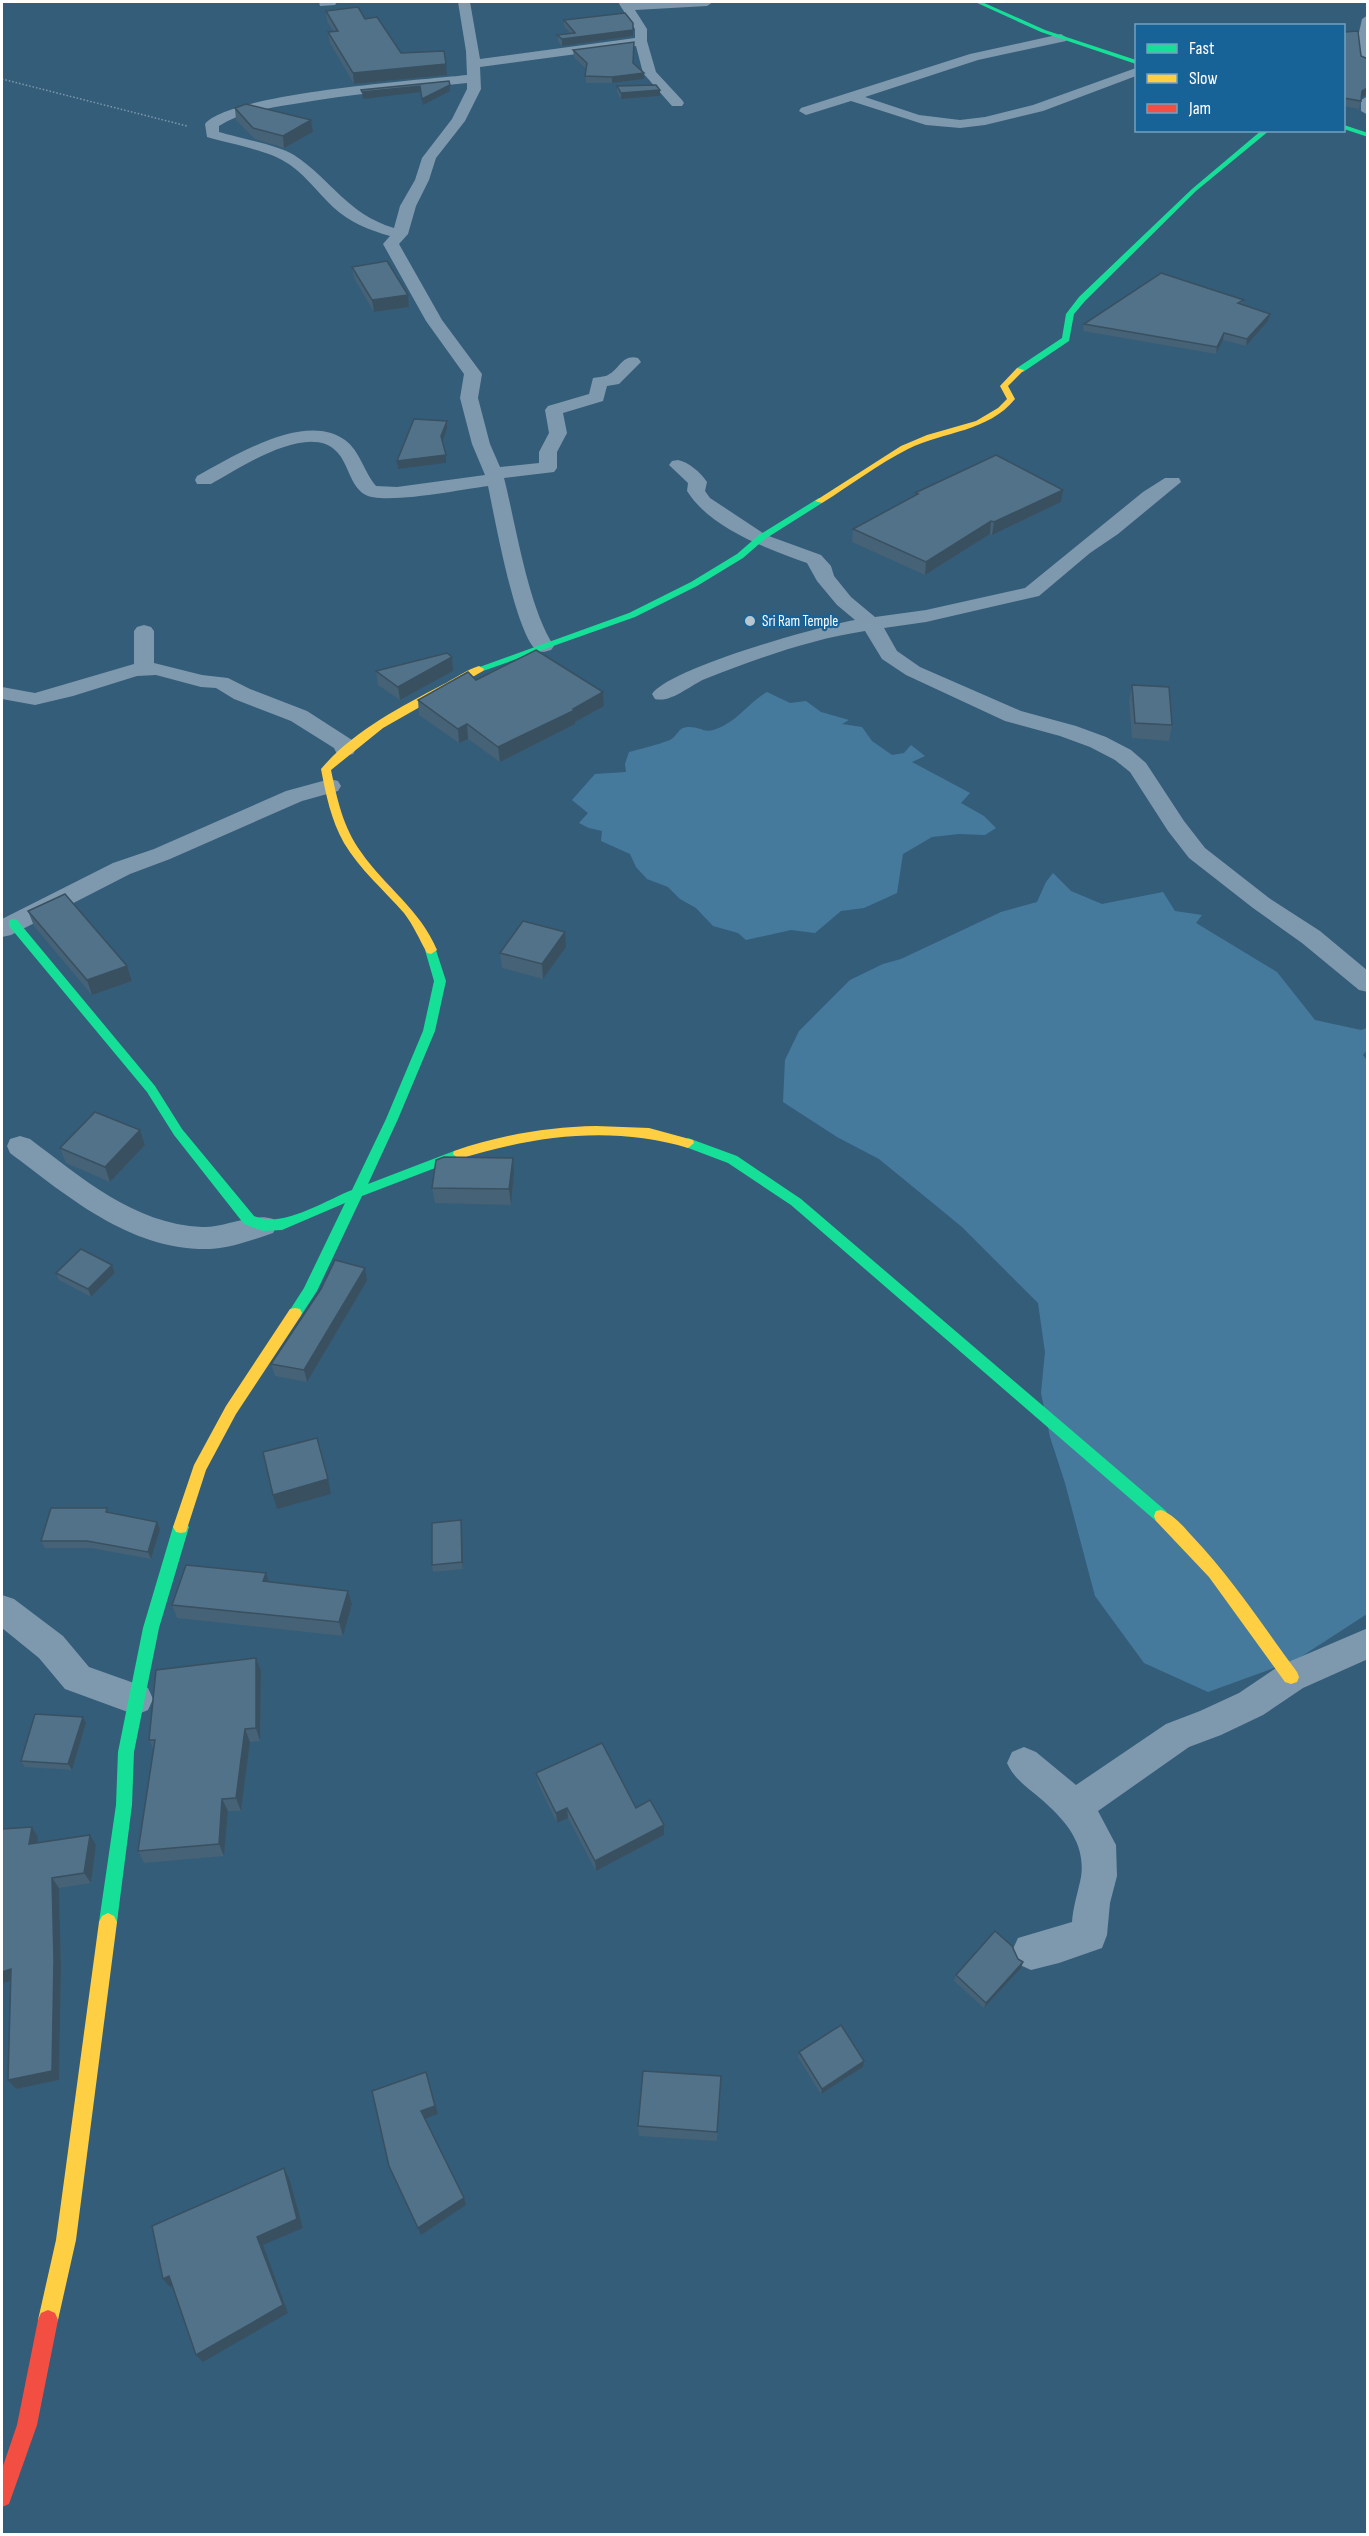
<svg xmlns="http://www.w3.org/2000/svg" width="1369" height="2536" viewBox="0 0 1369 2536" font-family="'Sofia Sans Condensed',sans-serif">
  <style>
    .water { fill: #467a9d }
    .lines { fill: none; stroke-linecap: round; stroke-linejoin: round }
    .path { stroke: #7e99ad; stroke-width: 1.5; stroke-dasharray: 1.5 2; stroke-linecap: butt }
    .street { fill: #7e99ad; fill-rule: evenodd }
    .fast { fill: #16e098; fill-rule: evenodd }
    .slow { fill: #ffcf43; fill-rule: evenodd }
    .jam { fill: #f24e42; fill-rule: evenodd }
    .wall { fill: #466276 }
    .shaded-wall { fill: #395060 }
    .building { fill: #517289; stroke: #395060; stroke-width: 1.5 }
    .poi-dot { fill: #b8c6d0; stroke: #176397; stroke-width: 2 }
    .labels { text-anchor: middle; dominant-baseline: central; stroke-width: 4.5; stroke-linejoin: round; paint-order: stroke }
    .far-poi-label { font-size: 15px; fill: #fff; stroke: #176397; text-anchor: start }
  </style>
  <rect width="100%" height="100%" fill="#345d7a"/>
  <g class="water">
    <path d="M767,692L790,703L806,701L821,712L849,720L842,724L862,727L872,741L892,755L904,753L911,745L925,756L912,762L970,793L961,803L984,816L996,828L985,835L959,834L932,837L903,854L897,893L864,908L841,911L815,933L791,930L746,940L738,933L713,926L696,908L680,899L668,887L647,879L636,867L630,854L601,841L602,831L589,828L579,823L588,813L572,800L595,774L626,772L625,764L629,752C643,748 657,745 670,740C677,737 678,727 688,727C705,727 703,736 723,726C741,717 750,702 767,692Z"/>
    <path d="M1053,873L1071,891L1102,904L1163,892L1175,911L1202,915L1196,923L1277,972L1315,1020L1361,1030L1367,1028V1050L1363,1055L1368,1062L1367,1614L1296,1660L1208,1692L1144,1663L1095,1596L1065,1483L1050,1437L1041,1393L1045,1352L1038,1303L962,1227L879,1159L837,1137L783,1102L785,1060L799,1031L850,980L883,964L901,959L1001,912L1037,902L1046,882Z"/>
  </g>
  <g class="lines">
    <path class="path" d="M2,79L187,126"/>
    <g class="street">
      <path d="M319,2H337L335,5L320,6Z"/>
      <path d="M458,2H470L480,59L635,38V29L618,2H713L707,6L635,10L647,29V41L656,72L682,100L684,103L682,106H672L643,73L636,46L480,67L481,89L465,121L436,158L429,180L416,206L408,234L399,244L442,320L482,374L478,398L490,444L500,467L539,463V452L549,433L545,410L548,406L589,394L593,378C597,377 604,377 608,375C620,369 622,354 638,358L641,362L619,384L607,386L603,401L563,413L567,433L557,452V468L554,472L504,478C516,525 528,607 554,646L551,650C547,651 542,653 538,651C516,639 494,514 488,486C464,489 381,506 364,494C350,485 348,463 337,452C309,421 238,469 211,484H197L195,480L197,476C234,456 305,411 345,440C360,451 364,472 376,486L397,487L485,475L472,444L460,398L464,374L426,321L383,244L390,236C369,230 349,222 333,207C316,191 303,171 282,160C264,150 228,143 207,137L205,124C231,93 421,80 467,75L466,51ZM467,83V89L452,119L422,158L415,180L400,206L394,228C347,214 332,180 294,155C278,145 239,138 219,132V126C241,112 268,108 294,104C351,94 409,89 467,83Z"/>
      <path d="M1368,15V67L1361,63L1358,37L1362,19Z"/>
      <path d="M1061,34L1067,38L1066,41L978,60L865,97L919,115L960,120L985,117L1033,105L1136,68V76L1043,111L985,125L960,128L926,125L851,101L806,115L799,111L801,108L970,54Z"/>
      <path d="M1368,96V115L1361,111V100Z"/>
      <path d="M678,460C689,462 701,473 707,482L705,491L710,498L766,535L821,555L831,566L834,576L851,597L875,617L926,610L1025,588L1143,492L1165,478H1179L1181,482L1118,534L1090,553L1039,596L926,622L884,628L897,651L920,667L1021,711L1076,726L1106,737L1131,750L1146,763L1184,821L1205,848L1269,898L1320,931L1368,971V992L1359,990L1302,943L1253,908L1189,858L1168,831L1130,772L1115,760L1090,747L1060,736L1005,721L906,675L882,659L865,631C811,639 756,659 705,679C690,685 672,703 655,699L652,694C670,668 820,626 855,620L837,605L817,581L807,563C766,548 711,529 687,491L688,483L669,465L672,461Z"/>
      <path d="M144,625L151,627L154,631V663L202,675L228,678L250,689L307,711L352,740L356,749L353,754L345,756L337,754L334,748L291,721L234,699L216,688L201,687L156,675L137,676L73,696L35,705L2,699V687L35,693L134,664V631L137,627Z"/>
      <path d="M330,779L338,781L341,786L338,791L302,801L170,859L130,874L11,935L2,937V919L113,863L154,849L286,791Z"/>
      <path d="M20,1136L30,1139C82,1178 134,1224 202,1227C225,1228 253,1212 273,1219L277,1226L273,1233C253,1240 231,1248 210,1249C131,1251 70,1198 10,1153L7,1146L10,1139Z"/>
      <path d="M2,1595L14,1599L63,1636L89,1667L148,1688L153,1699L148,1710L136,1715L65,1689L39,1658L2,1628Z"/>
      <path d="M1368,1628V1659L1303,1688L1263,1715L1221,1735L1189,1747L1098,1811L1116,1845L1117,1876L1110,1903L1107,1935L1102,1948L1059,1963L1031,1970L1018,1964L1012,1951L1018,1938L1072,1922C1073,1907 1078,1892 1081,1877C1086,1843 1065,1820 1041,1799C1028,1788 1014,1779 1007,1763L1012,1752L1024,1747L1036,1752L1076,1785L1166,1724L1200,1711L1239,1693L1279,1666Z"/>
    </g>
    <g class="fast">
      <path d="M975,2H982L1045,30L1136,60V64L1041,32Z"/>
      <path d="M1344,125L1368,133V137L1344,129Z"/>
      <path d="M1262,130H1270L1196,191L1085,301L1074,314L1069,341L1023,372H1017V368L1062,338L1066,314L1079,297L1192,189Z"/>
      <path d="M819,498L823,501L822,503L765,539L743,558L697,586L635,617L483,671H475L474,669L629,613L691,582L737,554L759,535Z"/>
      <path d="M13,919L17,920L155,1086L182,1129L254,1216C282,1229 324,1201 352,1190L386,1119L423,1031L434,981L425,950L431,946L435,947L446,981L435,1031L398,1119L368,1184L454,1151H464L465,1154L464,1157L362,1196L317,1291L300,1317H290L288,1313L304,1288L345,1203L282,1230L263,1231L244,1224L174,1135L147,1092L9,926V920Z"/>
      <path d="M688,1138L737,1156L801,1199L1166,1511L1168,1516L1166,1521L1161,1522L1156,1521L791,1205L728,1163L683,1146L682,1143Z"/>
      <path d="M181,1521L186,1522L189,1527L159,1628L134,1752L132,1805L117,1922L114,1928L108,1931L102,1928L99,1922L116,1805L118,1752L143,1628L173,1527L176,1522Z"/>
    </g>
    <g class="slow">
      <path d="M1017,368L1024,370L1008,386L1015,399C988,432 945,431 908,449C878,464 851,485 822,503L815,501L901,446L927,435L976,421L998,408L1007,399L1000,386Z"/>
      <path d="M479,666L484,669L483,671L383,728L331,770C337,799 343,827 361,852C385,887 420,909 437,950L431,954L427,953C419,939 414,926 404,913C384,890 360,870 344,843C331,820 326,795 321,769C352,732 400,707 442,685C454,679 466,670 479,666Z"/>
      <path d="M596,1126L649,1128L693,1140L694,1143L688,1148C611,1125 534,1136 459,1159L453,1154L454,1151C501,1135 547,1127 596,1126Z"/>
      <path d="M295,1308L300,1309L302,1313L300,1317L236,1414L206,1470L186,1532L181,1533L176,1532L173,1527L194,1465L226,1406L290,1309Z"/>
      <path d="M1161,1510C1173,1514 1184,1527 1192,1536C1232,1578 1263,1626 1297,1672L1299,1677L1297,1682L1291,1684L1285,1682L1209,1577L1156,1521L1154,1516L1156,1511Z"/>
      <path d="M108,1913L114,1916L117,1922L76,2240L58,2320L55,2327L48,2330L41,2327L38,2320L56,2240L99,1922L102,1916Z"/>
    </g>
    <path class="jam" d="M48,2310L55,2313L58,2320L37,2425L9,2504L2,2507V2469L17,2425L38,2320L41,2313Z"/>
  </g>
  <g class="wall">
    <path d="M326,11L365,19L401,53L447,75L354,84L330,43L328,32L333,31L327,21Z"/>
    <path d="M564,20L633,23V36L562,46L558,41L557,35L571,34L564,26Z"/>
    <path d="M1344,32L1361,56L1368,59V94L1361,98L1359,109L1344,106Z"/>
    <path d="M573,50L634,64L644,73V79L612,83H586V69L574,57Z"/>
    <path d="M617,86L660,90V96L621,99L617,92Z"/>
    <path d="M235,108L313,132L284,148L255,139L236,120Z"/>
    <path d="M352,267L408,295L409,307L374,312L354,278Z"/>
    <path d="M1244,300L1242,304L1270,314L1268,321L1246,346L1223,340L1216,354L1083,331L1084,324Z"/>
    <path d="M915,493L1061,502L992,535L990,534L925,575L852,542L853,529L914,496Z"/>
    <path d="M376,671H453L400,700L378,685Z"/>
    <path d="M476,680L603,692L604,706L575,722V724L500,762L468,739L459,743L419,715L418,700Z"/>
    <path d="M1132,685L1172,725L1169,741L1132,738L1129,701Z"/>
    <path d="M28,911L132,981L92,995L34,926Z"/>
    <path d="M566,947L543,979L502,968L500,953Z"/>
    <path d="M140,1130L145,1145L110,1182L66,1163L60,1148Z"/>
    <path d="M514,1173L511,1205L435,1203L432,1188Z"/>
    <path d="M112,1265L115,1273L91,1297L59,1280L56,1273Z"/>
    <path d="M367,1281L307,1382L275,1376L271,1364Z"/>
    <path d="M109,1513L157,1522L160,1529L151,1559L91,1548H45L41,1541Z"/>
    <path d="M462,1527L463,1569L433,1572L432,1565Z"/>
    <path d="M268,1581L348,1591L352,1604L343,1636L177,1618L172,1605Z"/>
    <path d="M256,1658L261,1671L260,1741L250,1742L241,1811H228L224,1856L144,1863L138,1851L154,1750L149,1740Z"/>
    <path d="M86,1723L72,1770L25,1767L21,1761Z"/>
    <path d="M536,1773L636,1808L664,1825V1835L596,1871L568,1818L557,1823L538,1783Z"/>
    <path d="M32,1827L38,1837L37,1843L96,1845L91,1883L59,1888L61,1969L59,2080L16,2089L8,2080L11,1980Z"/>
    <path d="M1018,1959L1023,1962L1021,1968L984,2008L954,1981L956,1975Z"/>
    <path d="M799,2052L863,2067L821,2094L798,2057Z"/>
    <path d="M721,2076L717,2141L639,2136L638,2126Z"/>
  </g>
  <g class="shaded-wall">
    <path d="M633,30V36L562,46V39Z"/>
    <path d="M446,64L447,75L354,84L353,73Z"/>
    <path d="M644,73V79L612,83V77Z"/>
    <path d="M450,85V91L423,105L422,99Z"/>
    <path d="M420,86L421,92L363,99L362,92Z"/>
    <path d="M1368,88V94L1360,98L1362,91Z"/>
    <path d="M660,90V96L621,99V93Z"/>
    <path d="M311,120L313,132L284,148L283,136Z"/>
    <path d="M408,295L409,307L374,312L372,300Z"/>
    <path d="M1270,314L1268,321L1246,346L1247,339Z"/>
    <path d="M1224,333L1223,340L1216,354L1217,347Z"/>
    <path d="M447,421V428L442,443L441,436Z"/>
    <path d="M446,455V463L398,469L397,461Z"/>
    <path d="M1063,490L1061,502L992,535L994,522Z"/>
    <path d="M991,521L990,534L925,575L926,562Z"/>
    <path d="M452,657L453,671L400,700L398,687Z"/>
    <path d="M603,692L604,706L575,722V724L500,762L498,747Z"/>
    <path d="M467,724L468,739L459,743L458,729Z"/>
    <path d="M565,932L566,947L543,979L542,964Z"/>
    <path d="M127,966L132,981L92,995L87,980Z"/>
    <path d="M140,1130L145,1145L110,1182L105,1167Z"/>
    <path d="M513,1158L514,1173L511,1205L509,1189Z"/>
    <path d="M112,1265L115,1273L91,1297L88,1289Z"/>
    <path d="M365,1268L367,1281L307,1382L304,1370Z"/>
    <path d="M328,1479L331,1494L277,1509L273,1495Z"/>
    <path d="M461,1520L462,1527L463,1569L462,1562Z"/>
    <path d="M157,1522L160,1529L151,1559L148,1552Z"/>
    <path d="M266,1573L270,1587L263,1581Z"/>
    <path d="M348,1591L352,1604L343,1636L339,1622Z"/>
    <path d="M256,1658L261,1671L260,1741L256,1728Z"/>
    <path d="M83,1717L86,1723L72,1770L68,1764Z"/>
    <path d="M245,1729L250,1742L241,1811L236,1798Z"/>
    <path d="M222,1799L228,1811L224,1856L219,1844Z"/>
    <path d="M567,1808L568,1818L557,1823L556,1813Z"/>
    <path d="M664,1825V1835L596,1871L595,1861Z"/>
    <path d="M32,1827L38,1837L35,1855L29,1844Z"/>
    <path d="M90,1835L96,1845L91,1883L84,1873Z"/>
    <path d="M52,1878L59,1888L61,1969L59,2080L16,2089L8,2080Z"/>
    <path d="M1023,1962L1021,1968L984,2008L986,2003Z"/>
    <path d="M11,1969L19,1979L2,1983V1972Z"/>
    <path d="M864,2061L863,2067L821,2094L822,2089Z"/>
    <path d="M426,2072L438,2114L424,2119L421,2111Z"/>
    <path d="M284,2168L289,2178L303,2228L263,2245L288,2313L203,2362L196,2355L257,2237Z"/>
    <path d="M464,2198L466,2205L421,2235L418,2228Z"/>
    <path d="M169,2276L176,2284L170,2287L163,2279Z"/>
  </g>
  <g class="building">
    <path d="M358,7L365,19L377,17L401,53L444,51L446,64L353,73L328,32L338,31L326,11Z"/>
    <path d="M625,13L633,23V30L562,39L557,35L575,33L564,20Z"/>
    <path d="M1358,31L1361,56L1368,59V88L1362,91L1361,101L1344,98V32Z"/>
    <path d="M634,42L633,63L644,73L612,77L585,76L587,63L573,50Z"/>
    <path d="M449,81L450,85L422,99L420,86L362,92L361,90Z"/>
    <path d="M656,85L660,90L621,93L617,86Z"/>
    <path d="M246,104L311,120L283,136L253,128L235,108Z"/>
    <path d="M387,261L408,295L372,300L352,267Z"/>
    <path d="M1161,273L1244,300L1238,303L1270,314L1247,339L1224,333L1217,347L1084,324Z"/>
    <path d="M414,419L447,421L441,436L446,455L397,461Z"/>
    <path d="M996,455L1063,490L994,522L991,521L926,562L853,529L918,494L915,493Z"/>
    <path d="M536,650L603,692L573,709L575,710L498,747L467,724L458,729L418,700L468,672L476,680Z"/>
    <path d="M447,653L452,657L398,687L376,671Z"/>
    <path d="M1132,685L1169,687L1172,725L1135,723Z"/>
    <path d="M65,894L127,966L87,980L28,911Z"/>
    <path d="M523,921L565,932L542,964L500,953Z"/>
    <path d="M95,1112L140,1130L105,1167L60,1148Z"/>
    <path d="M444,1157L513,1158L509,1189L432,1188L436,1160Z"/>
    <path d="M81,1249L112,1265L88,1289L56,1273Z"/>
    <path d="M335,1260L365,1268L304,1370L271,1364L321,1289Z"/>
    <path d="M317,1438L328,1479L273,1495L263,1452Z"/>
    <path d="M51,1508H107L106,1512L157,1522L148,1552L87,1541H41Z"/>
    <path d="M461,1520L462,1562L432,1565V1523Z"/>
    <path d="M186,1565L266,1573L263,1581L348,1591L339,1622L172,1605Z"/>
    <path d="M256,1658V1728L245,1729L236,1798L222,1799L219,1844L138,1851L155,1740H149L156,1670Z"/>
    <path d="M35,1714L83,1717L68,1764L21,1761Z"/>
    <path d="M602,1743L636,1808L650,1800L664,1825L595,1861L567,1808L556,1813L536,1773Z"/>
    <path d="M32,1827L29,1844L90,1835L84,1873L52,1878L54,1960L52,2071L8,2080L11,1969L2,1972V1829Z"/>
    <path d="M995,1931L1012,1946L1018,1959L1023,1962L986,2003L956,1975Z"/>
    <path d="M841,2025L864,2061L822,2089L799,2052Z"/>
    <path d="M643,2071L721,2076L717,2132L638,2126Z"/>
    <path d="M426,2072L435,2106L421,2111L464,2198L418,2228L389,2166L372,2091Z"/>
    <path d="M284,2168L297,2219L257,2237L283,2305L196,2355L169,2276L163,2279L152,2226Z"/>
  </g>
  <circle class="poi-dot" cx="750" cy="621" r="6"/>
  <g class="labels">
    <g class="far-poi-label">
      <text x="762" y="621">Sri Ram Temple</text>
    </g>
  </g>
  <rect width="1369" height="2536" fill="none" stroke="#ffffff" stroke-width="6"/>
  <rect x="1135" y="24" width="210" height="108" fill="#176397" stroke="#74a1c1" stroke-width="1.5"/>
  <rect x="1147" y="44" width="30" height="9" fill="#16e098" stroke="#74a1c1" stroke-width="1.5"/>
  <text x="1189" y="54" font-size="18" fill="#ffffff">Fast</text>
  <rect x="1147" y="74" width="30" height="9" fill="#ffcf43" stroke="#74a1c1" stroke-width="1.5"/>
  <text x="1189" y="84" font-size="18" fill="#ffffff">Slow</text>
  <rect x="1147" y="104" width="30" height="9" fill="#f24e42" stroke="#74a1c1" stroke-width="1.5"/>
  <text x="1189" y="114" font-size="18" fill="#ffffff">Jam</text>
</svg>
